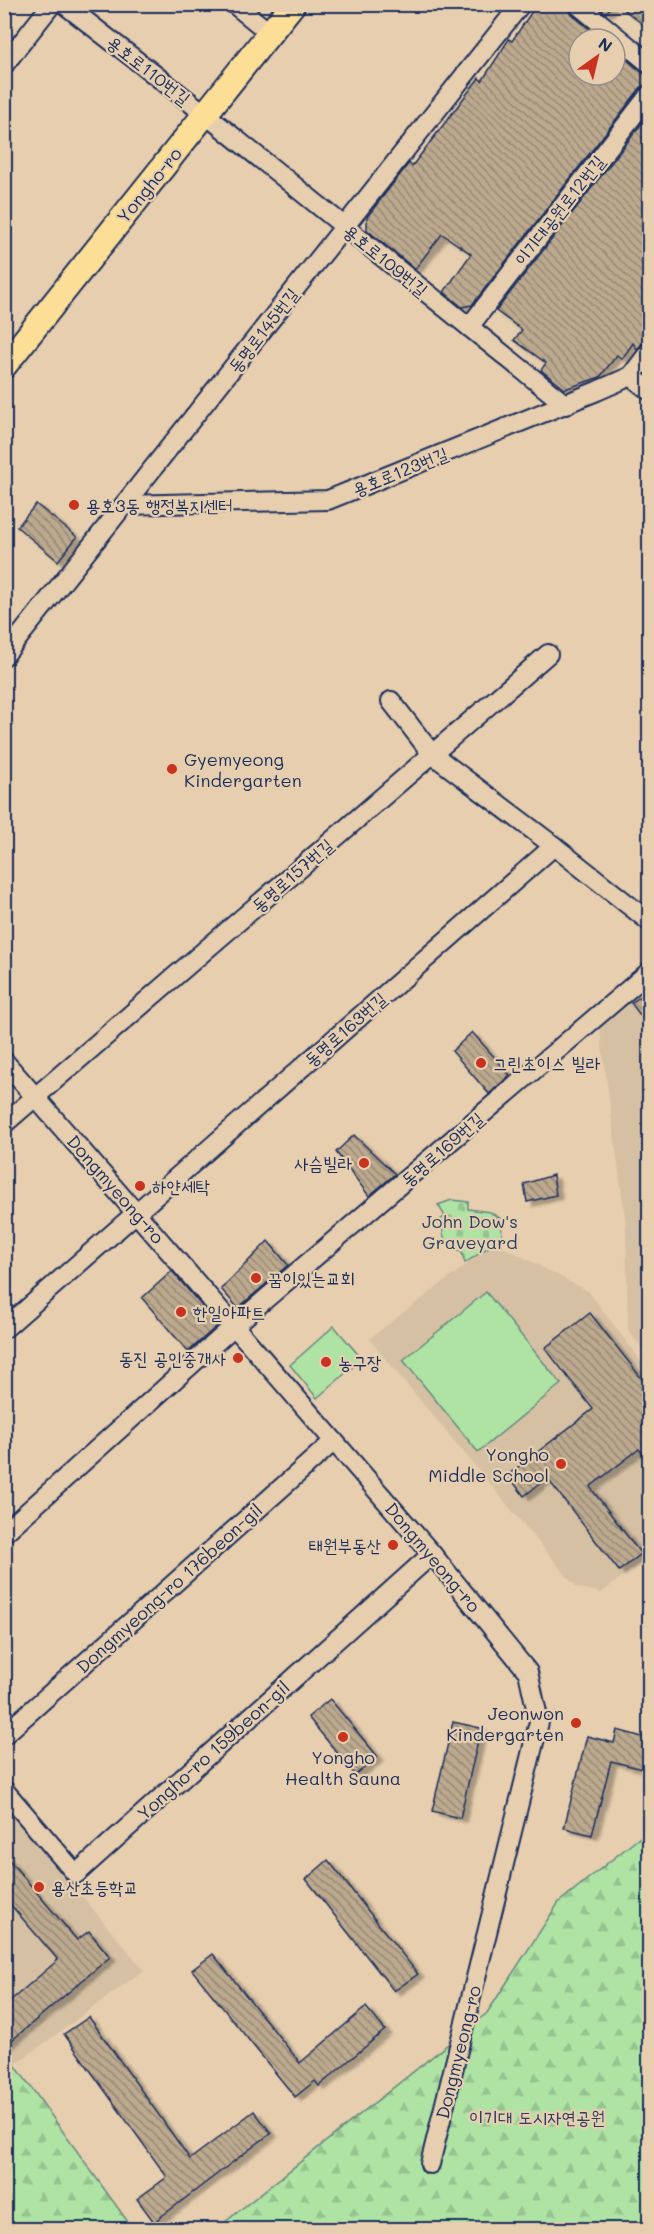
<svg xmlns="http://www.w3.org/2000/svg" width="654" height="2234" viewBox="0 0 654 2234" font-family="Mali,'Poor Story',sans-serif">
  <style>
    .built { fill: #d5c0a3 }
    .green { fill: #afe3a4; stroke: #658981; stroke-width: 1.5 }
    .forest { fill: url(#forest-firs); stroke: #658981; stroke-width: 1.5 }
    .cemetery { fill: url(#cemetery-stones); stroke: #658981; stroke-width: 1.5 }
    .building { fill: url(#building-back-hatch); stroke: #1b2f5e; stroke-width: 1.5; filter: url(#shadow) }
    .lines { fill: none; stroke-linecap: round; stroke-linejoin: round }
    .minor-casing { stroke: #1b2f5e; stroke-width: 22 }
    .major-casing { stroke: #1b2f5e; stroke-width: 28 }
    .minor { stroke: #e6ceae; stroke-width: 18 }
    .major { stroke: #fcde96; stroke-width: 24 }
    .poi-dot { fill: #c8321e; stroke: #e6ceae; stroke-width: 2 }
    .labels { text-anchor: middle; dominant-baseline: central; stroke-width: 4.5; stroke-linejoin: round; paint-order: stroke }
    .street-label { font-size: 18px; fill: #1b2f5e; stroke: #e6ceae }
    .poi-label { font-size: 18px; fill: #1b2f5e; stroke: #e6ceae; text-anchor: start }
    .park-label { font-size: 18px; fill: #2a4165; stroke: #e6ceae }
  </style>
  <defs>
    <pattern id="forest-firs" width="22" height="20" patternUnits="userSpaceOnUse" patternTransform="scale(1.5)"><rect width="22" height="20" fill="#afe3a4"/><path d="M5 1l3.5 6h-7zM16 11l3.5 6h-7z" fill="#96c390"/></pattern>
    <pattern id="cemetery-stones" width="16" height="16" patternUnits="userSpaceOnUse" patternTransform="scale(1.5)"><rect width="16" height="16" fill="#afe3a4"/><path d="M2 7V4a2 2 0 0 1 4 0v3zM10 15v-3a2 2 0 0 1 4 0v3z" fill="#96c390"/></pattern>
    <pattern id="building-back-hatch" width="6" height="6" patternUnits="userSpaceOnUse" patternTransform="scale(1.5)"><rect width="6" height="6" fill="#bca98e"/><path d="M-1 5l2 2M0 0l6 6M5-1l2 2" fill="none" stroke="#988a77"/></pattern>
    <filter id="shadow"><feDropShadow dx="6" dy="4" stdDeviation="1.5" flood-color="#0004"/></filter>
  </defs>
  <rect width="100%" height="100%" fill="#e6ceae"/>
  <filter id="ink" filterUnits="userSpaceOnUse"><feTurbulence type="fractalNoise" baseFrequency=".0167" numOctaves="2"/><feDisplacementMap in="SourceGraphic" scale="12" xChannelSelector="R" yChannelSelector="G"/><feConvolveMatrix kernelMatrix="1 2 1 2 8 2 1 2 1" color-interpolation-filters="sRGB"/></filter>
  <g filter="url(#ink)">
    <g class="built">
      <path d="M649,984V1358L628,1329L626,1225L599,1023Z"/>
      <path d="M495,1243L588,1291L649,1372V1556L601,1593L576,1587L369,1339Z"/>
      <path d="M4,1804L144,1970L5,2072H4Z"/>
    </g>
    <g class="green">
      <path d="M486,1292L561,1384L478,1452L403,1360Z"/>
      <path d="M334,1326L362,1359L317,1398L290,1365Z"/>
    </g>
    <g class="forest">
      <path d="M649,1830V2229L215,2230L487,2013L559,1902Z"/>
      <path d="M15,2065L133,2229H5V2072Z"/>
    </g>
    <path class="cemetery" d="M452,1200L468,1202V1209L490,1212L501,1219L502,1238L465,1263L462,1253L451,1245L448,1246L443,1234V1227L438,1222L445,1216L438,1205Z"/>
    <g class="building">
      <path d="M537,4H566L570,13L602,39H579V75H615V50L643,73L650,75V83L641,87L472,305L462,307L444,292L471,254L442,234L415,269L367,230V217L409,163L412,166L479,78L482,81L509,39L512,41Z"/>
      <path d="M595,4H613L606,13Z"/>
      <path d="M617,4H650V30Z"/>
      <path d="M650,113V207L643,216L650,221V340L645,341L637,349L633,343L622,359L617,355L600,377L565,389L541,370L546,363L514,340L522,330L496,311Z"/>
      <path d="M36,504L77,537L58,561L17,527Z"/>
      <path d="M650,990V1028L631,1003Z"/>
      <path d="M472,1032L510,1075L489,1094L452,1051Z"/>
      <path d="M354,1135L395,1174L369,1196L336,1152Z"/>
      <path d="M553,1175L556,1195L527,1202L524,1184Z"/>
      <path d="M268,1241L288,1265L238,1308L221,1289Z"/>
      <path d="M172,1271L218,1325L188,1352L142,1298Z"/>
      <path d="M590,1313L650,1389V1462L639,1449L590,1487L641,1554L619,1571L547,1478L524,1496L508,1475L593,1409L545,1348Z"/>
      <path d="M330,1699L378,1757L355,1775L308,1717Z"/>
      <path d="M453,1722L481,1728L460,1818L432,1811Z"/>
      <path d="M617,1730L650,1739V1771L611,1761L592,1835L564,1828L587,1736L614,1743Z"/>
      <path d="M4,1854L77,1940L89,1931L110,1957L4,2047V2006L58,1960L4,1897Z"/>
      <path d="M328,1860L418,1974L394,1991L306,1879Z"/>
      <path d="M213,1954L300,2063L366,2007L385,2030L319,2086L315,2081L295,2097L192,1970Z"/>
      <path d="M89,2017L190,2159L254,2111L271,2133L154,2222L137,2199L167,2177L64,2034Z"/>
    </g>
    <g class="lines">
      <g class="minor-casing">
        <g id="minor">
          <path d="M64,4L205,114L566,405"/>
          <path d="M234,4L270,33"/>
          <path d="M577,4L650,64"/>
          <path d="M4,65L52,4"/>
          <path d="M469,327L650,94"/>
          <path d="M631,376L650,391"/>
          <path d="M125,505L328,500L597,391L631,376L650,351"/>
          <path d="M4,656L521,4"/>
          <path d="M391,701L432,754L554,846L650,922"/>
          <path d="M4,1061L432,1554L528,1672L539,1722L430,2164"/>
          <path d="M4,1124L548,654"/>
          <path d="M4,1329L554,846"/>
          <path d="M4,1533L234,1326L650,971"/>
          <path d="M4,1735L334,1441"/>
          <path d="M4,1790L76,1874L432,1554"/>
        </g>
      </g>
      <g class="major-casing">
        <path id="major" d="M4,366L293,4"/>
      </g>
      <use href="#minor" class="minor"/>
      <use href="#major" class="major"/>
    </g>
  </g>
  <g class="poi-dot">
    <circle cx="74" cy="505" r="6"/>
    <circle cx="172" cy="769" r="6"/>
    <circle cx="481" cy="1063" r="6"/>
    <circle cx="364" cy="1163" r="6"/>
    <circle cx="140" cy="1186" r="6"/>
    <circle cx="256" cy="1278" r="6"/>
    <circle cx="181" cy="1312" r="6"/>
    <circle cx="238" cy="1358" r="6"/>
    <circle cx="326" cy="1362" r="6"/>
    <circle cx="561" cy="1464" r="6"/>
    <circle cx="393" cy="1545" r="6"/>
    <circle cx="576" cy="1723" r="6"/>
    <circle cx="343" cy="1737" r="6"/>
    <circle cx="39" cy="1887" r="6"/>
  </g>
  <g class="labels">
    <g class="street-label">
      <text transform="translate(149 70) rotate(38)">용호로110번길</text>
      <text transform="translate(149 185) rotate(-51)">Yongho-ro</text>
      <text transform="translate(559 210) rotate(-52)">이기대공원로12번길</text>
      <text transform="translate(386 260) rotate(39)">용호로109번길</text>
      <text transform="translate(263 330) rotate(-52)">동명로145번길</text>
      <text transform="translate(400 471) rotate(-22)">용호로123번길</text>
      <text transform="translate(292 875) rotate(-41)">동명로157번길</text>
      <text transform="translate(345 1029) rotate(-41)">동명로163번길</text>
      <text transform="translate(442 1149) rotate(-41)">동명로169번길</text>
      <text transform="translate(116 1189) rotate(49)">Dongmyeong-ro</text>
      <text transform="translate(433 1557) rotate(50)">Dongmyeong-ro</text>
      <text transform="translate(169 1588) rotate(-42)">Dongmyeong-ro 176beon-gil</text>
      <text transform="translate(213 1750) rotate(-42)">Yongho-ro 159beon-gil</text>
      <text transform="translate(458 2052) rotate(-76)">Dongmyeong-ro</text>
    </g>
    <g class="poi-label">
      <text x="86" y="505">용호3동 행정복지센터</text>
      <text x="184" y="759">Gyemyeong<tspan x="184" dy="21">Kindergarten</tspan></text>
      <text x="493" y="1063">그린초이스 빌라</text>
      <text x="352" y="1163" text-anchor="end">사슴빌라</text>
      <text x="152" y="1186">하얀세탁</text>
      <text x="268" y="1278">꿈이있는교회</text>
      <text x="193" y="1312">한일아파트</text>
      <text x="226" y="1358" text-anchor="end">동진 공인중개사</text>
      <text x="338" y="1362">농구장</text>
      <text x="549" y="1454" text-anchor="end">Yongho<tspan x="549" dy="21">Middle School</tspan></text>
      <text x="381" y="1545" text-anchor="end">태원부동산</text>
      <text x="564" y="1713" text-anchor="end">Jeonwon<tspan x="564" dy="21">Kindergarten</tspan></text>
      <text x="343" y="1757" text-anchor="middle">Yongho<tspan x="343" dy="21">Health Sauna</tspan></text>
      <text x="51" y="1887">용산초등학교</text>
    </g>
    <g class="park-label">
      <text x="470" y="1221">John Dow's<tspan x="470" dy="21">Graveyard</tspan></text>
      <text x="537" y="2117">이기대 도시자연공원</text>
    </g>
  </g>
  <rect width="654" height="2234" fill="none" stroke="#e6ceae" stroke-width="24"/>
  <rect x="12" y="12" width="630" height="2210" fill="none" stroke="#1b2f5e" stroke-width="2" filter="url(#ink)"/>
  <g transform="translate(597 57) rotate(34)"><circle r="28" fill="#e6ceae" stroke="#958e8e" stroke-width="1.5"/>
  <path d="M0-4.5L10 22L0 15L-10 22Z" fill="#c8321e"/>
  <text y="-9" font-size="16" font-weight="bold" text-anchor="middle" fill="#1b2f5e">N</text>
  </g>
</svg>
